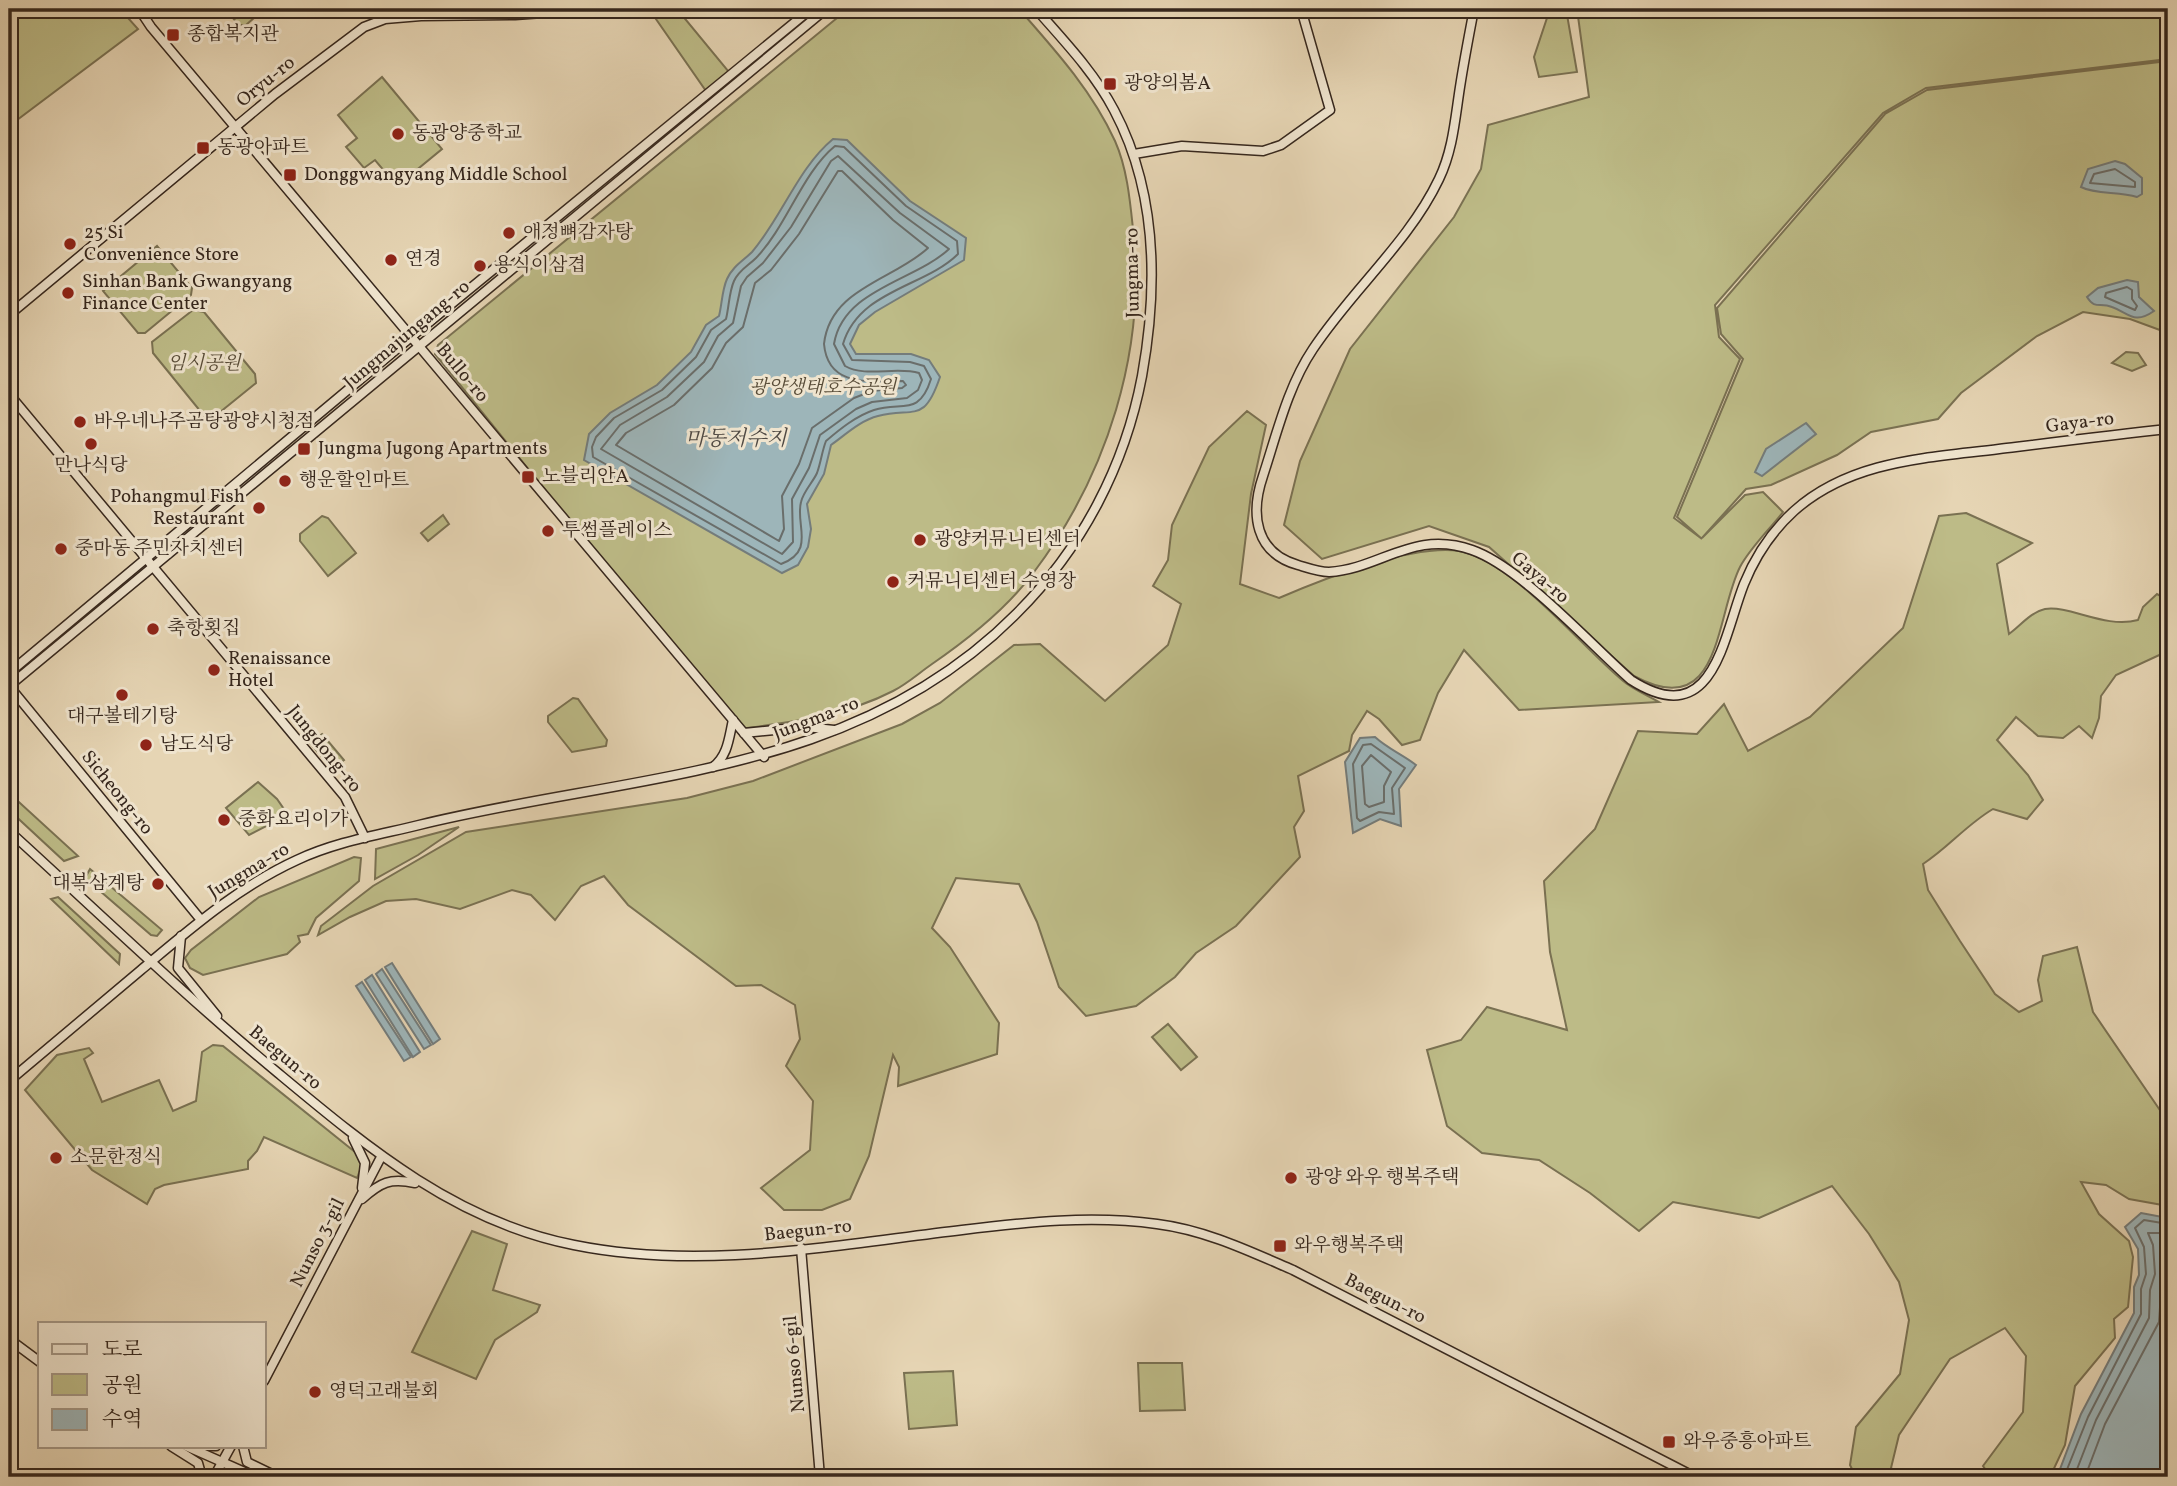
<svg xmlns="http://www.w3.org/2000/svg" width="2177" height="1486" viewBox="0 0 2177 1486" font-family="Vollkorn,'Noto Serif KR',serif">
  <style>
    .green { fill: #bdbb87; stroke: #7a7152; stroke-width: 2 }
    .water { fill: #9db5b9; stroke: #747c7b; stroke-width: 2 }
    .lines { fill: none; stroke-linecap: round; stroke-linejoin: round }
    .shore { stroke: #6a6e6b; stroke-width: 2 }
    .secondary-casing { stroke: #36271d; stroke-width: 11 }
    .secondary { stroke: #efe4ce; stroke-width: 8 }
    .poi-dot { fill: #8f2418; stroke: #efe4ce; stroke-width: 2.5 }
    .labels { text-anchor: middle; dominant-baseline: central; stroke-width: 6; stroke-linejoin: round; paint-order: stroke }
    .poi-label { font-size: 19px; fill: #36271d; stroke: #efe4ce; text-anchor: start }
    .street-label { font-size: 19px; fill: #36271d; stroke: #efe4ce }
    .park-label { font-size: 19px; font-style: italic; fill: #584c38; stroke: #efe4ce }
    .water-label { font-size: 21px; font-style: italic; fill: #504a44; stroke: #efe4ce }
  </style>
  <rect width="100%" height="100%" fill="#e6d5b4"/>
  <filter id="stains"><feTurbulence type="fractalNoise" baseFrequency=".00286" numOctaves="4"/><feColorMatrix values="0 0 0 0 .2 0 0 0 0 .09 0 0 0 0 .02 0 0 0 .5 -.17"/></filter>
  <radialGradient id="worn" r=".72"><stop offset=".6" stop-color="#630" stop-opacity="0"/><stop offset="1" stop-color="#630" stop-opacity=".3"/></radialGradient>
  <g class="green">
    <path d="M9,9H120L138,29L17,120H9Z"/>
    <path d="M225,9H264L246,25H239Z"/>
    <path d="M649,9H677L729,72L706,91Z"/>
    <path d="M848,9H1019C1056,51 1092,91 1115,141C1127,168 1130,200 1133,229C1147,350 1107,475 1034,572C1009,606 967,640 932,664C919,673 907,684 893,691C845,716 792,722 739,729L435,354L438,345Z"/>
    <path d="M1550,9H1566L1577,72L1539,77L1534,57Z"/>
    <path d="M1577,9H2168V59L1926,88L1883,113L1715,305L1719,337L1740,359L1674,518L1702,539L1677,517L1743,359L1721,334L1717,308L1885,114L1927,90L2168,61V333L2130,319L2083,312L2037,336L1961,393L1938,419L1871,432L1837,455L1771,485L1746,489L1702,538L1745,495L1763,492L1783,512C1769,530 1750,548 1740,567C1715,616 1722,724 1634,676L1489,547L1429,526L1322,559L1284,525L1300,461L1350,349L1454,217L1481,169L1488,125L1589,97Z"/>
    <path d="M382,77L442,149L397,186L375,160L364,168L346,147L357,138L338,115Z"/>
    <path d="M157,246L192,288L191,295L145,333H138L103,291Z"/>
    <path d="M193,310L204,312L255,374L256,383L214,417H205L153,353L152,342Z"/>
    <path d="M2126,352L2138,353L2146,365L2132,371L2112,363Z"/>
    <path d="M1247,411L1266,425L1251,494L1240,584L1279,598C1323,579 1412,544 1459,551C1511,560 1581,646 1622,680C1632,689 1647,695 1659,702L1519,710L1464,650L1438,693L1420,740L1402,745L1379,719L1367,711L1352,735L1349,751L1298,776L1304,811L1294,827L1300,857L1236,926L1196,953L1175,977L1136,1006L1086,1016L1059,987L1037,922L1019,884L956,878L932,928L950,947L999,1023L997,1054L898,1086L899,1067L893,1055L869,1156L850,1199L822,1210H784L761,1188L810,1150L813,1101L786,1066L800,1039L795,1005L761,985L736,986L628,905L604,876L581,886L555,920L531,895L512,890L460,909L416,899L386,901L350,917L318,935L321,926L373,886L466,832L687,798L753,781L902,724L940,703L1014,645L1040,644L1105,701L1168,645L1181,604L1153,586L1168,560L1172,525L1209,447Z"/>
    <path d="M1966,513L2032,543L1997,564L2009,634C2020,626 2031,612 2045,609C2070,605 2105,629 2138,620L2143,607L2157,594L2168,600V651L2116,675L2101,696L2099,718L2092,738L2079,726L2063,738L2038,736L2016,717L1997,740L2028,775L2043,800L2027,819L1993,809C1966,825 1949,847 1923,864L1928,890L1960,941L1995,994L2019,1012L2042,1001L2038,980L2043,956L2077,947L2093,1012L2168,1122V1206L2129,1199L2106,1185L2081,1182L2099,1214L2129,1241L2133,1257L2128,1307L2114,1319L2115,1338L2075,1386L2065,1445L2050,1477H1991L1983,1466L2023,1412L2026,1356L2005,1328L1950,1359L1899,1435L1891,1468L1905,1477H1856L1850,1465L1856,1427L1900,1374L1909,1320L1899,1282L1869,1234L1832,1186L1759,1218L1673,1202L1639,1231L1590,1193L1539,1160L1482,1153L1447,1126L1427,1050L1461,1040L1487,1007L1567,1030L1550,952L1544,881L1595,829L1638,731L1697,734L1724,704L1748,751L1810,717L1903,628L1939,516Z"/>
    <path d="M443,515L449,524L428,541L421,533Z"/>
    <path d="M322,516L328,518L356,553L328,576L300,541V534Z"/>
    <path d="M573,698L578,699L607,740L606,746L572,752L548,722V716Z"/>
    <path d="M322,734L344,760L332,769L310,743Z"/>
    <path d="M258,782L277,799L288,815L249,835L226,808Z"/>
    <path d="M9,793L78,856L64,861L9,810Z"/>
    <path d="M459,827L418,855L375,879L376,849Z"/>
    <path d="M354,857L361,858L359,881L316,918L308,934L298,936L300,942L287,954L203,975L190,968L185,958L191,950L259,897Z"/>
    <path d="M90,869L162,930L157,936L151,935L85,878Z"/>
    <path d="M58,897L120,954L119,964L51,899Z"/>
    <path d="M1168,1024L1197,1057L1181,1070L1152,1037Z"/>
    <path d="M213,1045L223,1046L360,1156L362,1165L357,1178L264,1137L257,1151L248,1161V1169L164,1185L155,1189L147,1204L92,1170L25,1090L57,1055L89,1048L93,1053L84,1059L102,1102L159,1080L173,1111L196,1101L202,1052Z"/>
    <path d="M472,1231L507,1244L493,1290L540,1305L537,1312L495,1340L476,1379L412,1352Z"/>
    <path d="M1138,1363H1182L1185,1410L1140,1411Z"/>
    <path d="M953,1371L957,1425L909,1429L904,1373Z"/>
  </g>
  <g class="water">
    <path d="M833,139L847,140L910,201L966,238L964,260L875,312L859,325L850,344L856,354H911L929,360L940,377C924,424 915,407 878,416C861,420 845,435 831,445L824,474L807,504L811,529L808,547L798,565L782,573L584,460L589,434L610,413L657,385L691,352L706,325L719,316C722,304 722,290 727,279C733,266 743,261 752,252C782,217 798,168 833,139Z"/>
    <path d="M2115,161L2125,164L2142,178V194L2137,197C2119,191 2096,195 2081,187L2088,169Z"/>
    <path d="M2127,280L2138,282L2139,297L2154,311C2134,325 2129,313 2112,307C2100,302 2095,310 2087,297L2098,288Z"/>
    <path d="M1806,423L1816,434L1762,476L1755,472L1766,449Z"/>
    <path d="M1375,737C1388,749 1402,754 1416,765L1399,789L1401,826L1380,819L1353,833L1345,762L1360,738Z"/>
    <path d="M392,963L440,1039L433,1044L385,967Z"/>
    <path d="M382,969L431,1045L424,1049L376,974Z"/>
    <path d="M372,975L420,1052L413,1057L365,980Z"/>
    <path d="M362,982L411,1057L404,1061L356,986Z"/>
    <path d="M2141,1213L2168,1218V1477H2057L2081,1414L2134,1313V1287L2139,1275L2138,1249L2125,1227Z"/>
  </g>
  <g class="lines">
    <g class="shore">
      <path d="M835,146L844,147L906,206L957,241L958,254C925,287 859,290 843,344L852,360L910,362L924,366L931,379C919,417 902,401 874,410C856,416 840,429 826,441C822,451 821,462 817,473C813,482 803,492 801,502C795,525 816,551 781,564L593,457L592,447L596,437L614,418L662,390L696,357L711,330L726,319C729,307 729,292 734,281C739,270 748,266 756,258C787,226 802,173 835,146Z"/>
      <path d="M838,156L900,213L949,249C915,281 843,289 834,344L845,366C866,378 896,366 919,373L922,380L918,390L907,398L872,402L856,409L820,435L809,468L792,499L793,542L782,554L601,449L620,425L667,397L704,362L718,336L733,323L741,286L747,277L763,263L791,227L831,161Z"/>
      <path d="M2115,169L2135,182V187L2090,183L2094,174Z"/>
      <path d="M838,171H842L893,220L928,248C894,280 830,288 824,344C828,388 870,381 903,381L906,385L902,388L872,391L854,398L812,428L799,464L782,496L784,529L779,541L616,445L626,433L674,405L712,368L726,343L743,327L755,283L771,270L799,234Z"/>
      <path d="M2127,287L2132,290V299L2137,306L2135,310L2105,297L2106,293Z"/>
      <path d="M1371,744L1405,768L1392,788L1394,814L1379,812L1360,821L1357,818L1353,764L1363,745Z"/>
      <path d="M1371,755L1391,772L1384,786V802L1369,807L1365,804L1362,766Z"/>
      <path d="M2064,1477L2088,1417L2141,1314V1289L2146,1274L2144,1247L2135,1228L2144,1220L2168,1224"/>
      <path d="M2074,1477L2096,1420L2149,1318L2150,1290L2155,1274L2153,1245L2148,1233H2168"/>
      <path d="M2085,1477L2105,1424L2159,1322L2161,1293L2166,1277L2164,1247L2168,1244"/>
    </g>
    <g class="secondary-casing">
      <g id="secondary">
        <path d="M139,9L151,27L764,757"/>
        <path d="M1474,9C1469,35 1464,61 1460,87C1455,119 1453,150 1439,179C1409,242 1352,290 1313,349C1288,386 1277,433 1263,476C1250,514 1255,553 1298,565C1308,568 1319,572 1329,572C1380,569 1414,529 1472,550C1521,567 1590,644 1631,680C1714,733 1723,637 1744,584C1755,557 1772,531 1794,511C1851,460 1928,458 1999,449C2056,442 2112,435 2168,429"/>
        <path d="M1134,154L1182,146L1263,151L1281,145L1330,110L1301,9"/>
        <path d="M9,315L275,94L364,27L385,19L421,16L515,15L599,9"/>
        <path d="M9,394L345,797L365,838"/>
        <path d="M9,673L411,337L811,9"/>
        <path d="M9,686L826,9"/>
        <path d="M9,686L201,920"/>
        <path d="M744,733L806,727L834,730"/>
        <path d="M713,767C728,756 729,737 733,720"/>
        <path d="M9,831C98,912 185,996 278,1073C367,1147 456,1222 574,1245C702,1271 834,1245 962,1230C1027,1222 1092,1215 1157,1224C1205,1230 1249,1251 1293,1270L1695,1477"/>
        <path d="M181,936L178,968L217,1016"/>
        <path d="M9,1081C53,1044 97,1007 141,970C190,929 238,887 297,860C335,842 378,835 419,825C630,773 854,778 1017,613C1082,548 1125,466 1142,376C1158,287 1157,191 1114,110C1094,72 1064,41 1036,9"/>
        <path d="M353,1138L365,1163L362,1188"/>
        <path d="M362,1199C381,1182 390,1178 415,1183"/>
        <path d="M801,1248L820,1477"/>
        <path d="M9,1339L40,1362"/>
        <path d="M264,1381L381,1157"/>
        <path d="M171,1446L198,1463L202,1477"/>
        <path d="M186,1446L256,1477"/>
        <path d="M202,1446H216"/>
        <path d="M243,1446L247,1462L278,1477"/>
        <path d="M214,1477L231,1446"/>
      </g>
    </g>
    <use href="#secondary" class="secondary"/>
  </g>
  <g class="poi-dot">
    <rect x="166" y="28" width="14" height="14" rx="3.5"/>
    <rect x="1103" y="77" width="14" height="14" rx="3.5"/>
    <circle cx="398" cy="134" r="7"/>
    <rect x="196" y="141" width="14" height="14" rx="3.5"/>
    <rect x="283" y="168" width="14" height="14" rx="3.5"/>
    <circle cx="509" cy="233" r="7"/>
    <circle cx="70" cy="244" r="7"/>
    <circle cx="391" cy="260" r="7"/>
    <circle cx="480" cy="266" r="7"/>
    <circle cx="68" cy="293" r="7"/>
    <circle cx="80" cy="422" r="7"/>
    <circle cx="91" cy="444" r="7"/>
    <rect x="297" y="442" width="14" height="14" rx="3.5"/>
    <rect x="521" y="470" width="14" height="14" rx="3.5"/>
    <circle cx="285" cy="481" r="7"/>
    <circle cx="259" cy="508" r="7"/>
    <circle cx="548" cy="531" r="7"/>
    <circle cx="920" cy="540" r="7"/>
    <circle cx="61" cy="549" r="7"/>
    <circle cx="893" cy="582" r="7"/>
    <circle cx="153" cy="629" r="7"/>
    <circle cx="214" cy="670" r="7"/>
    <circle cx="122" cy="695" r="7"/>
    <circle cx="146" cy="745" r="7"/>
    <circle cx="224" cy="820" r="7"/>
    <circle cx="158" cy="884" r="7"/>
    <circle cx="56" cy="1158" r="7"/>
    <circle cx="1291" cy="1178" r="7"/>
    <rect x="1273" y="1239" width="14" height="14" rx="3.5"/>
    <circle cx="315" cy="1392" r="7"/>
    <rect x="1662" y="1435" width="14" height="14" rx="3.5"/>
  </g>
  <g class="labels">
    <g class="poi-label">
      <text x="187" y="35">종합복지관</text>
      <text x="1124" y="84">광양의봄A</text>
      <text x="412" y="134">동광양중학교</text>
      <text x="217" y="148">동광아파트</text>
      <text x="304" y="175">Donggwangyang Middle School</text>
      <text x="84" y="233">25 Si<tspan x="84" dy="22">Convenience Store</tspan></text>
      <text x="523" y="233">애정뼈감자탕</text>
      <text x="405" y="260">연경</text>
      <text x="494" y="266">용식이삼겹</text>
      <text x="82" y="282">Sinhan Bank Gwangyang<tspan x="82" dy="22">Finance Center</tspan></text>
      <text x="94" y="422">바우네나주곰탕광양시청점</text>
      <text x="318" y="449">Jungma Jugong Apartments</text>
      <text x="91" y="466" text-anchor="middle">만나식당</text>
      <text x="542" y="477">노블리안A</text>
      <text x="299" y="481">행운할인마트</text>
      <text x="245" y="497" text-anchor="end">Pohangmul Fish<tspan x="245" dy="22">Restaurant</tspan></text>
      <text x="562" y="531">투썸플레이스</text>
      <text x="934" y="540">광양커뮤니티센터</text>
      <text x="75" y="549">중마동 주민자치센터</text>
      <text x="907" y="582">커뮤니티센터 수영장</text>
      <text x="167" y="629">축항횟집</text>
      <text x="228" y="659">Renaissance<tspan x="228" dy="22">Hotel</tspan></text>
      <text x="122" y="717" text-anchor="middle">대구볼테기탕</text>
      <text x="160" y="745">남도식당</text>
      <text x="238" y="820">중화요리이가</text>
      <text x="144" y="884" text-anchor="end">대복삼계탕</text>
      <text x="70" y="1158">소문한정식</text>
      <text x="1305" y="1178">광양 와우 행복주택</text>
      <text x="1294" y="1246">와우행복주택</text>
      <text x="329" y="1392">영덕고래불회</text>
      <text x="1683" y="1442">와우중흥아파트</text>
    </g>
    <g class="street-label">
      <text transform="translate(266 82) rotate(-39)">Oryu-ro</text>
      <text transform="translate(1133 273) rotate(-91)">Jungma-ro</text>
      <text transform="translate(407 335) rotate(-40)">Jungmajungang-ro</text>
      <text transform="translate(462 373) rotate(50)">Bullo-ro</text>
      <text transform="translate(2080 423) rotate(-7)">Gaya-ro</text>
      <text transform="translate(1540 578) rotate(40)">Gaya-ro</text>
      <text transform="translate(816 719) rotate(-21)">Jungma-ro</text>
      <text transform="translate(324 749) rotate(51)">Jungdong-ro</text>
      <text transform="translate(117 793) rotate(51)">Sicheong-ro</text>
      <text transform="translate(249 871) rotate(-31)">Jungma-ro</text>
      <text transform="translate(285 1058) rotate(40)">Baegun-ro</text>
      <text transform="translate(808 1231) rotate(-6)">Baegun-ro</text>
      <text transform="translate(318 1243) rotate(-63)">Nunso 3-gil</text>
      <text transform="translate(1385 1299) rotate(27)">Baegun-ro</text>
      <text transform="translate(795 1364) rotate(-95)">Nunso 6-gil</text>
    </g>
    <g class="park-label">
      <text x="204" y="364">임시공원</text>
      <text x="823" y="388">광양생태호수공원</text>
    </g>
    <g class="water-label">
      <text x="736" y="439">마동저수지</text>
    </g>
  </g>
  <rect width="2177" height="1486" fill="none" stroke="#e6d5b4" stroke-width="35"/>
  <rect x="10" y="10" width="2156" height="1465" fill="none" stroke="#36271d" stroke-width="3.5"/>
  <rect x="18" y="18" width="2142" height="1451" fill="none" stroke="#36271d" stroke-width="2"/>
  <rect x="38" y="1322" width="228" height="126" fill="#efe4ce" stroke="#a59887" stroke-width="2"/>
  <rect x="52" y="1344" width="35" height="10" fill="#efe4ce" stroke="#a59887" stroke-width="2"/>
  <text x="102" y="1356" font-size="21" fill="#36271d">도로</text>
  <rect x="52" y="1374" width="35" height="21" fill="#bdbb87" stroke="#a59887" stroke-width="2"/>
  <text x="102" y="1392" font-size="21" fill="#36271d">공원</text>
  <rect x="52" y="1409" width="35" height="21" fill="#9db5b9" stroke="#a59887" stroke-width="2"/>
  <text x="102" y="1426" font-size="21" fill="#36271d">수역</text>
  <rect width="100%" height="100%" filter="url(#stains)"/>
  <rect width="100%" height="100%" fill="url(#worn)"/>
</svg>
